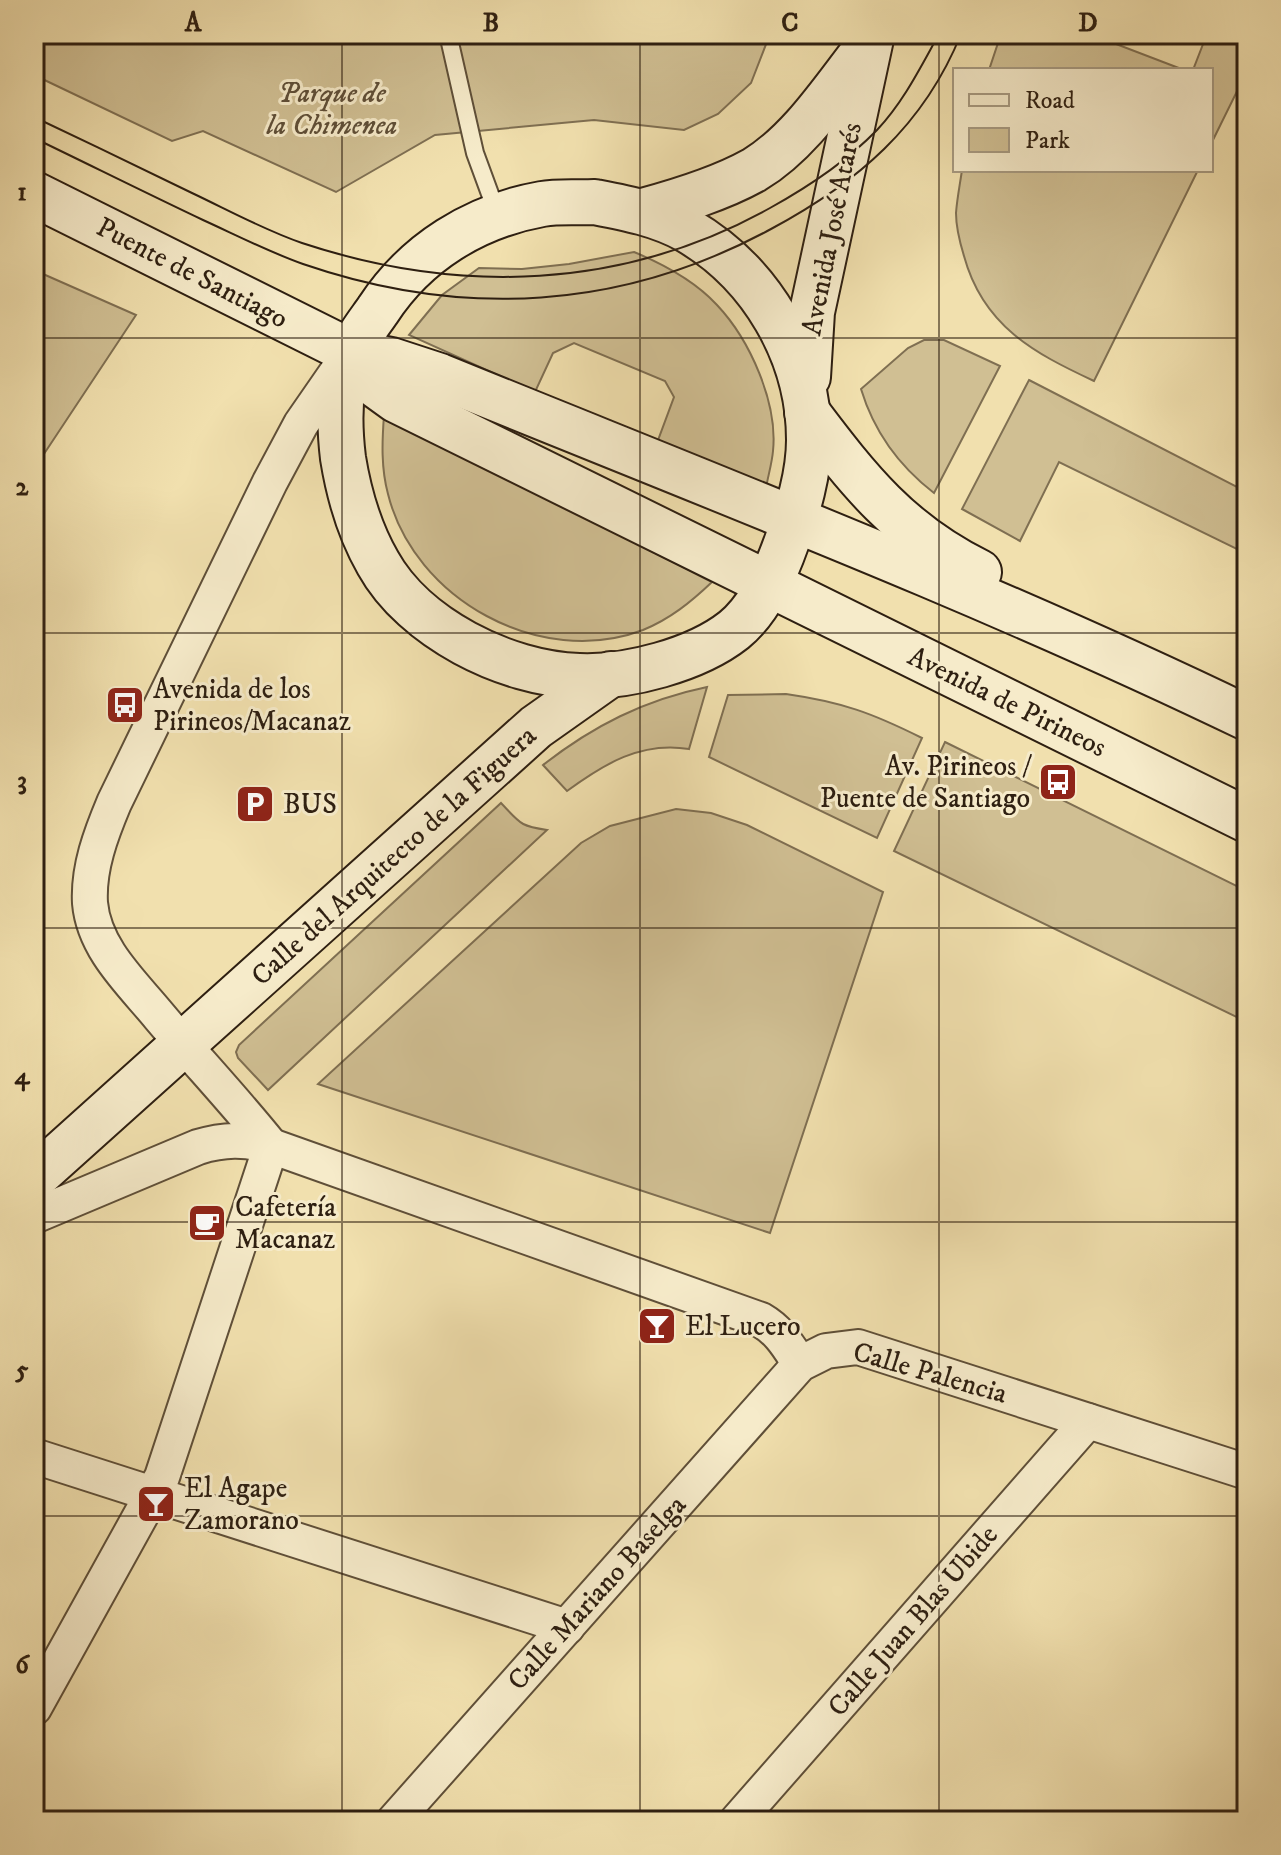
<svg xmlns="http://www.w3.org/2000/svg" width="1281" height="1855" viewBox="0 0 1281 1855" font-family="'IM FELL DW Pica',serif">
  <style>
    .green { fill: #d0bf93; stroke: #7f6f52; stroke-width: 2 }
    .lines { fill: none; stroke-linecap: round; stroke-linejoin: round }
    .service-casing { stroke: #5f4f38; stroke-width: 20 }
    .minor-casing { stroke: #5f4f38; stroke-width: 38 }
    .secondary-casing { stroke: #2e1f11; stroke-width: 48 }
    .service { stroke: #f6ebca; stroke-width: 16 }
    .minor { stroke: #f6ebca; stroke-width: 34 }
    .secondary { stroke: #f6ebca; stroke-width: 44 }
    .tram { stroke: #2e1f11; stroke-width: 2 }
    .grid { fill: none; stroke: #2e1f11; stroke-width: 2; stroke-opacity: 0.55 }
    .labels { text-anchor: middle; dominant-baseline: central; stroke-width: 6; stroke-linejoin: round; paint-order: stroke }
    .park-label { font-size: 28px; font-style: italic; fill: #5f4f38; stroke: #f6ebca }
    .street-label { font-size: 28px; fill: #2e1f11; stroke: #f6ebca }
    .poi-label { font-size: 28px; fill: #2e1f11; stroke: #f6ebca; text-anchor: start }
    .neatline { fill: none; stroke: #2e1f11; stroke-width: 3 }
    .grid-label { font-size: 26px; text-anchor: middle; font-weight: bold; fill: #2e1f11 }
  </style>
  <rect width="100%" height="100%" fill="#f1e0ae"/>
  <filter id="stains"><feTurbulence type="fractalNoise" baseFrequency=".0025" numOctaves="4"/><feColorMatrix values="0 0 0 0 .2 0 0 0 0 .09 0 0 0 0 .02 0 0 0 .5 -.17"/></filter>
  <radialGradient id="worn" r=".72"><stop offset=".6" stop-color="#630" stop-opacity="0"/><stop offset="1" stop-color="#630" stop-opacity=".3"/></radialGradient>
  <g class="green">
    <path d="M34,34H770L751,83L718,114L684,130L594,120L435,135L336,192L203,131L172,141L34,75Z"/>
    <path d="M1001,34H1090L1184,70H989Z"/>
    <path d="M1207,34H1247V71L1211,144V70H1193Z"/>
    <path d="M962,170H1198L1094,381C1034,353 983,326 964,256C960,243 956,228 956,213C957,199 960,184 962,170Z"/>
    <path d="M634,252C663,264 695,281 717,305C750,340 778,403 773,451C772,463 768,476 766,488L657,443L674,397L665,381L574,343L553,353L535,392L409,335L442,295L479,268L522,269L569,264Z"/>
    <path d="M34,270L136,315L34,469Z"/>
    <path d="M924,340H944L1000,366L934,493C899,466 874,432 861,389L908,348Z"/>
    <path d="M1029,380L1247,492V554L1059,462L1020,541L962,509Z"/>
    <path d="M384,415L712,582C691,602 670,619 643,630C540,669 414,599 388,494C381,468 382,442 384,415Z"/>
    <path d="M707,687L689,749C641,741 604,764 567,791L543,765C593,726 644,700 707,687Z"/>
    <path d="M786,694C842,702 872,713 922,738L877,838L709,757L728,695Z"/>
    <path d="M945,742L1247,891V1022L894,851Z"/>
    <path d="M501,803C521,824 520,826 547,830L268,1090L238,1058L236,1052L239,1045Z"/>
    <path d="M676,809L711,813L747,825L883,892L770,1233L318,1084L581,843L610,826Z"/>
  </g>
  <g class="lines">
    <g class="service-casing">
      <path id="service" d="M448,34L475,153L497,213"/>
    </g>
    <g class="minor-casing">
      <g id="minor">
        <path d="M271,1146C235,1101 196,1060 159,1016C132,983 94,949 90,903C88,868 101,834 114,803L270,482L301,424L346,359"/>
        <path d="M34,1216L198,1147C224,1139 245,1139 271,1146L761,1320C780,1331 788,1346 800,1364"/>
        <path d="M34,1456L567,1627"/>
        <path d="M34,1708L162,1477L271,1146"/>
        <path d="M394,1821L800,1364L826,1351L858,1347L1247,1472"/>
        <path d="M737,1821L1088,1421"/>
      </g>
    </g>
    <g class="secondary-casing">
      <g id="secondary">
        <path d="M34,194L351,352L391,360L440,376C710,486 984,591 1247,718"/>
        <path d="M595,202C626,208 658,214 687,230C761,273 809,354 809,440C809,474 798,509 787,541C776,572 760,609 734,630C696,660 627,678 579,676C506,674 414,628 378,563C359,530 349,495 343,458C339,425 339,385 351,354C356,339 369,323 378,310C416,252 475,216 542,204C559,201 577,203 595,202Z"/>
        <path d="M643,211C680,201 720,189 754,170C799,143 832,92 864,51"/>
        <path d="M351,352L378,387L396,400L1247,820"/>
        <path d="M808,377L812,312L872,34"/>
        <path d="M807,412C859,481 900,533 979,572"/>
        <path d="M34,1178L536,727L611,674"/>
      </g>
    </g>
    <use href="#service" class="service"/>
    <use href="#minor" class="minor"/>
    <use href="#secondary" class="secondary"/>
    <g class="tram">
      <path d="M34,117C87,142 139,167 192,193C228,210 264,230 302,243C459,295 623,290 770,208C808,187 846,162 877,130C904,101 920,68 939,34"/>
      <path d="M34,138C90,165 146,193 203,220C236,235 269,252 303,264C463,319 622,310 771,229C857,183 924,126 961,34"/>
    </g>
  </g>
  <path class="grid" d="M342,34V1821M640,34V1821M939,34V1821M34,338H1247M34,633H1247M34,928H1247M34,1222H1247M34,1516H1247"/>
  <defs>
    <g id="bus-square" transform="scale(2)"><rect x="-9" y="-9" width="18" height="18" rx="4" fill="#8f2418" stroke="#f6ebca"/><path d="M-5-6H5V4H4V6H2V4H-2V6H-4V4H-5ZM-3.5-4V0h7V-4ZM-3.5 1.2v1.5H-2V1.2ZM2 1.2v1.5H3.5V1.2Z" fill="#fff"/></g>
    <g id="parking-square" transform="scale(2)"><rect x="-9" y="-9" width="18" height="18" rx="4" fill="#8f2418" stroke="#f6ebca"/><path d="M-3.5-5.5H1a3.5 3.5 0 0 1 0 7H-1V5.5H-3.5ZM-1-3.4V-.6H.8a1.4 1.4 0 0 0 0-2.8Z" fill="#fff"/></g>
    <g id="cafe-square" transform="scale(2)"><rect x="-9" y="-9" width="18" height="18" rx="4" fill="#8f2418" stroke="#f6ebca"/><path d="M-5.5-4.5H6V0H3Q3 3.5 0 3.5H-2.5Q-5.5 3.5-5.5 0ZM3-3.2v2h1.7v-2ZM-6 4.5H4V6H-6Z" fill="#fff"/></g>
    <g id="bar-square" transform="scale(2)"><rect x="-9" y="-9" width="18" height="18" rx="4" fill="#8f2418" stroke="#f6ebca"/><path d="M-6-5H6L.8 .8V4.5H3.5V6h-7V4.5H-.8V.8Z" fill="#fff"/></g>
  </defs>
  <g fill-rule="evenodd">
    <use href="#bus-square" x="125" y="705"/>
    <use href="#bus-square" x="1058" y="782"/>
    <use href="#parking-square" x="255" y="804"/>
    <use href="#cafe-square" x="207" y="1223"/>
    <use href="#bar-square" x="657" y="1326"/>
    <use href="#bar-square" x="156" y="1504"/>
  </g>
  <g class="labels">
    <g class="park-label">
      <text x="332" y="93">Parque de<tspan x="332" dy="32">la Chimenea</tspan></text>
    </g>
    <g class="street-label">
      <text transform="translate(832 229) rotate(-79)">Avenida José Atarés</text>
      <text transform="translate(192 273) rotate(27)">Puente de Santiago</text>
      <text transform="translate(1007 702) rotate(26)">Avenida de Pirineos</text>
      <text transform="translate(394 856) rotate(-42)">Calle del Arquitecto de la Figuera</text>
      <text transform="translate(930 1373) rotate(16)">Calle Palencia</text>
      <text transform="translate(597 1593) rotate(-48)">Calle Mariano Baselga</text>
      <text transform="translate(913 1621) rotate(-49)">Calle Juan Blas Ubide</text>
    </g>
    <g class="poi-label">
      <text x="153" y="689">Avenida de los<tspan x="153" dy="32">Pirineos/Macanaz</tspan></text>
      <text x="1030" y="766" text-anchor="end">Av. Pirineos /<tspan x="1030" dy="32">Puente de Santiago</tspan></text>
      <text x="283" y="804">BUS</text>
      <text x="235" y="1207">Cafetería<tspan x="235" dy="32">Macanaz</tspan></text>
      <text x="685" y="1326">El Lucero</text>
      <text x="184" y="1488">El Agape<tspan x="184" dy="32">Zamorano</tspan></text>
    </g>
  </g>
  <rect width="1281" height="1855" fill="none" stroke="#f1e0ae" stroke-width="88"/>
  <rect x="953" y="68" width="260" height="104" fill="#f6ebca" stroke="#a69980" stroke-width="2"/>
  <rect x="969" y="94" width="40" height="12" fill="#f6ebca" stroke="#a69980" stroke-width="2"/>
  <text x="1025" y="108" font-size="24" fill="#2e1f11">Road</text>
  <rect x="969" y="128" width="40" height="24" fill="#d0bf93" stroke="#a69980" stroke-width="2"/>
  <text x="1025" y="148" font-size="24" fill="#2e1f11">Park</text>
  <rect x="44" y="44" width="1193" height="1767" class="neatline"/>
  <g class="grid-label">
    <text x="193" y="31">A</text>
    <text x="491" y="31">B</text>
    <text x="790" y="31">C</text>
    <text x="1088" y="31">D</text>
    <text x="22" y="200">1</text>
    <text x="22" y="495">2</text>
    <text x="22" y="789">3</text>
    <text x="22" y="1084">4</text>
    <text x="22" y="1378">5</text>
    <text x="22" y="1673">6</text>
  </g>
  <rect width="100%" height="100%" filter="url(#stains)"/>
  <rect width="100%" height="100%" fill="url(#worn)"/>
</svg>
